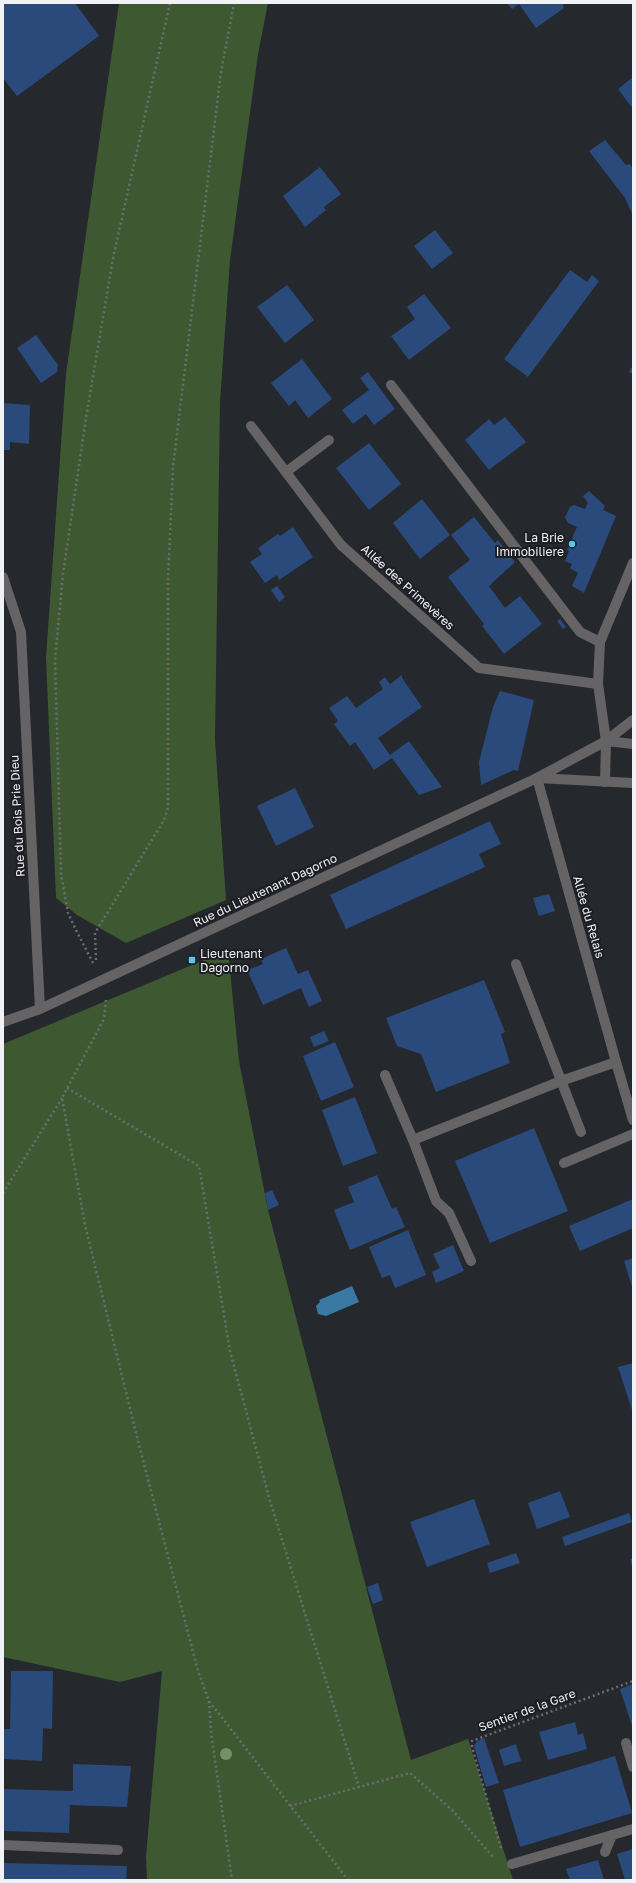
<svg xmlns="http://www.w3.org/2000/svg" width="636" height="1883" viewBox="0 0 636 1883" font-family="'Golos Text',sans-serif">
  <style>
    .green { fill: #3e5931 }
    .water { fill: #3979a3 }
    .building { fill: #2b4a7c }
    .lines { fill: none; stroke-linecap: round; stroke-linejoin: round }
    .path { stroke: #6b6d72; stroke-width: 2.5; stroke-dasharray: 2 3; stroke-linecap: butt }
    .service { stroke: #666365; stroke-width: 10 }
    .minor { stroke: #666365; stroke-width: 10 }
    .tertiary { stroke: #666365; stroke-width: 10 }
    .tree { fill: #729267 }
    .poi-dot { fill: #5bc7e7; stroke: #1c1e23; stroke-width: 1.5 }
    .labels { text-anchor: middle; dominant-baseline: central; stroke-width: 4; stroke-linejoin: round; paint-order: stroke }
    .poi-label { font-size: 12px; fill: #f0f2f5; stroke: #1c1e23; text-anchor: end }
    .street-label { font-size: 12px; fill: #f0f2f5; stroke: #1c1e23 }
  </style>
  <rect width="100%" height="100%" fill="#25282d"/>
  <g class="green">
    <path d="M119,3H268L258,54L230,260L220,402L215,740L226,900L126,943L77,915L56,898L46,657L66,374Z"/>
    <path d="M228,950L239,1061L268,1210L411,1760L468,1739L513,1880H147L146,1857L162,1671L120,1682L3,1657V1044Z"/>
  </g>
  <path class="water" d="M352,1286L359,1302L326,1316L318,1314L316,1306L320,1302L319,1300Z"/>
  <g class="building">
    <path d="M3,3H75L99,36L17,96L3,78Z"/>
    <path d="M507,3H565L563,5L564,8L536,28L519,4L512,9Z"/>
    <path d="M633,77V109L618,89Z"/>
    <path d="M605,140L626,165L630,164L633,169V216L625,198L589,151Z"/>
    <path d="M320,167L341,194L324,207L326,210L305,227L283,196Z"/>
    <path d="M435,230L453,253L432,269L414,246Z"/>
    <path d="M570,270L587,282L592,275L599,281L528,377L504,359Z"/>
    <path d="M287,285L314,320L285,343L257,307Z"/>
    <path d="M424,294L451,328L409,360L391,336L415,319L407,307Z"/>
    <path d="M36,335L58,365L57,372L41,383L17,348Z"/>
    <path d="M302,359L332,399L308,418L295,400L289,406L271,383Z"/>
    <path d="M633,365V374L629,372Z"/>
    <path d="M368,372L395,409L374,425L366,414L353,424L342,410L369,390L360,378Z"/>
    <path d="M3,403L30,405L29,444L10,442V450H3Z"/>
    <path d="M505,417L526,442L489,470L465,440L489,419L494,425Z"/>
    <path d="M369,443L401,484L369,510L336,468Z"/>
    <path d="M589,491L605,506L603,510L616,516L584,593L572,586L578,573L570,568L572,564L565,561L569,551L567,550L577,527L568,523L565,517L570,507L574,505L585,509L588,503L583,496Z"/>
    <path d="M422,499L450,535L420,559L393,523Z"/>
    <path d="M474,517L495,543L498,540L515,562L489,586L505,608L520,596L542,624L504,654L482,626L484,624L448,577L470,560L451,535Z"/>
    <path d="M293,527L313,557L279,580L277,575L265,583L250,562L262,554L258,548L278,534L280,536Z"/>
    <path d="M277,586L285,597L279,602L271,590Z"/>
    <path d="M560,619L566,627L563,629L557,621Z"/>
    <path d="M402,675V678L422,707L378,738L390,755L409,741L442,787L419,795L392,758L374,770L355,742L350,746L334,724L338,721L329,708L347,696L356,708L383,689L379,682L385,677L390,684Z"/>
    <path d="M500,691L534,700L518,771L514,770L481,785L479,762L493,707Z"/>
    <path d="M295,788L314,827L276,846L257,806Z"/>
    <path d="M490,821L501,844L479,854L485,867L346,929L330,895Z"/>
    <path d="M549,894L555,911L539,916L533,898Z"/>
    <path d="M286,948L298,974L308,970L322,1001L309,1007L301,988L263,1005L247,970L263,964L261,959Z"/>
    <path d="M484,980L505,1032L501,1034L510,1063L436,1092L421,1054L397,1046L386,1018Z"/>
    <path d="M324,1031L329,1041L314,1047L310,1037Z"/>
    <path d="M335,1042L354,1087L321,1101L303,1056Z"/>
    <path d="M355,1097L377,1153L343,1166L322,1110Z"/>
    <path d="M534,1128L568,1211L490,1243L455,1161Z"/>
    <path d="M377,1175L392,1209L396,1207L405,1227L350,1250L334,1210L354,1202L348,1187Z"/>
    <path d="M272,1190L279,1205L268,1210L265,1193Z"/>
    <path d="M633,1199V1228L580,1251L569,1226Z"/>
    <path d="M408,1230L426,1275L395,1288L390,1275L382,1278L369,1247Z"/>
    <path d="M453,1245L464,1271L436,1283L432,1272L440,1268L433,1254Z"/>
    <path d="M633,1258V1290L624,1261Z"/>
    <path d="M633,1363V1413L618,1367Z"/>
    <path d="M560,1491L570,1517L537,1529L528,1503Z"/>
    <path d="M474,1499L490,1544L427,1567L410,1522Z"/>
    <path d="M629,1513L632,1522L565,1546L562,1537Z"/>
    <path d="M516,1553L520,1563L490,1573L487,1563Z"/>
    <path d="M633,1558V1570L630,1559Z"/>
    <path d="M378,1583L383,1600L373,1604L367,1587Z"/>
    <path d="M11,1671H53L52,1729L43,1728L42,1761L3,1759V1729H10Z"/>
    <path d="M633,1684V1729L620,1689Z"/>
    <path d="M575,1722L578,1735L583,1733L587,1749L548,1760L539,1732Z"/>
    <path d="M484,1738L499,1783L486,1787L474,1746L477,1741Z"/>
    <path d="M516,1744L521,1761L504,1766L499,1750Z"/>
    <path d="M615,1756L632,1813L520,1847L503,1790Z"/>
    <path d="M73,1764L131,1766L127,1807L70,1805L69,1833L3,1831V1789L73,1791Z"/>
    <path d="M633,1849V1880H625L617,1854Z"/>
    <path d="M598,1860L604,1880H570L566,1869Z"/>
    <path d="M3,1863L127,1866L126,1880H3Z"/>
  </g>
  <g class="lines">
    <g class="path">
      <path d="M96,960L95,933L164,820L168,808V581L173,467L221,72L234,3"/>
      <path d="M93,963L77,932L68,913L61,874L55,660L63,574L86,418L113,258L170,3"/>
      <path d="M106,1000L104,1019L62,1098L85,1225L138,1441L198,1671L209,1701L348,1880"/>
      <path d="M67,1088L199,1166L230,1351L270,1501L359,1787"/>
      <path d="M3,1193L62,1098"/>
      <path d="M209,1701L211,1732L232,1880"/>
      <path d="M290,1806L410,1773L452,1810L494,1858"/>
      <path d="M501,1848L472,1747V1741L633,1681"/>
    </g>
    <g class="service">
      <path d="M391,385L580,632L600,642"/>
      <path d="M286,472L329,440"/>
      <path d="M516,964L581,1132"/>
      <path d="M616,1062L633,1120"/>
      <path d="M564,1163L633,1134"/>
      <path d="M626,1743L633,1767"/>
      <path d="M605,1852L612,1835"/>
      <path d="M512,1864L633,1829"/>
    </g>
    <g class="minor">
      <path d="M251,426L341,545L479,668L598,684"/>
      <path d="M3,577L21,632L40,1009"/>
      <path d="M605,782L606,741L598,684L600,642L633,563"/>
      <path d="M385,1075L413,1140L436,1201L449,1213L471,1261"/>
      <path d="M413,1140L561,1081L616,1062L537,778"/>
      <path d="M3,1845L118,1850"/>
    </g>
    <g class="tertiary">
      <path d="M606,741L633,744"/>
      <path d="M537,778L633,783"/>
      <path d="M3,1022L40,1009L537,778L606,741L633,720"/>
    </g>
  </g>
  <circle class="tree" cx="226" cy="1754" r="6"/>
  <g class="poi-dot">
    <circle cx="572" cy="544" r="4"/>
    <rect x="188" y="956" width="8" height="8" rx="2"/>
  </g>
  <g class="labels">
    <g class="poi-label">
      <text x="564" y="537">La Brie<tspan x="564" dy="14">Immobiliere</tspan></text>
      <text x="200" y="953" text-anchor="start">Lieutenant<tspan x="200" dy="14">Dagorno</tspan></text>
    </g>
    <g class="street-label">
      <text transform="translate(408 587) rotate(42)">Allée des Primevères</text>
      <text transform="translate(17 816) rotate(-93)">Rue du Bois Prie Dieu</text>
      <text transform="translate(265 890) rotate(-25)">Rue du Lieutenant Dagorno</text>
      <text transform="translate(589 917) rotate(74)">Allée du Relais</text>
      <text transform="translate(527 1710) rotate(-20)">Sentier de la Gare</text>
    </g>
  </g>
  <rect width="636" height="1883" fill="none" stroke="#f0f2f5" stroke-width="8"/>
</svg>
